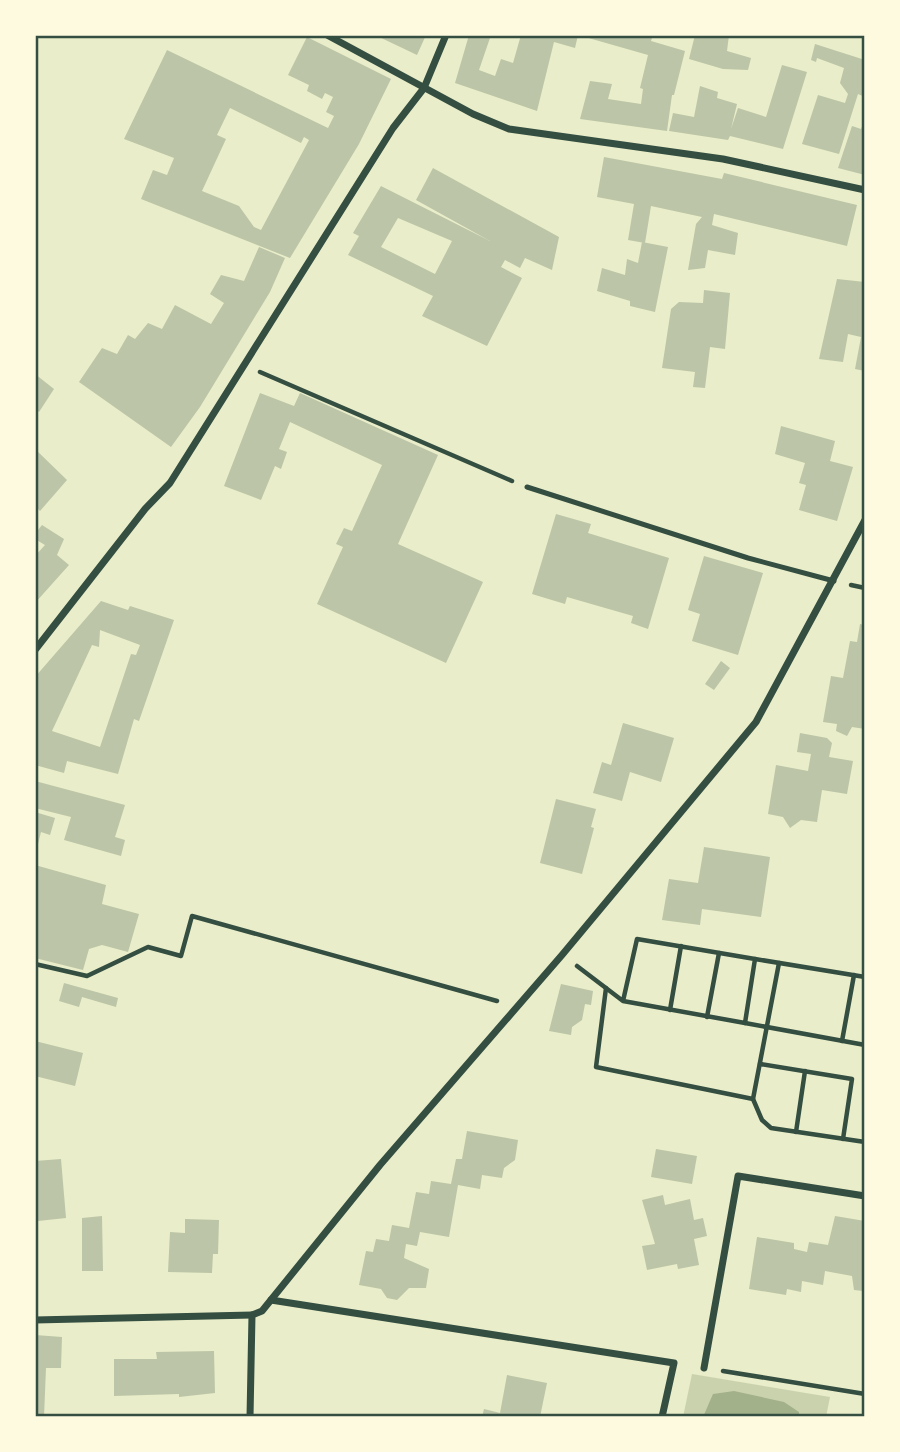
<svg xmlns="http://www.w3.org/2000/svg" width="900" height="1452" viewBox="0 0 900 1452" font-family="'Archivo Narrow',sans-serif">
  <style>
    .green { fill: #cad2ad }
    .water { fill: #a3b18a }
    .building { fill: #bcc5a7; fill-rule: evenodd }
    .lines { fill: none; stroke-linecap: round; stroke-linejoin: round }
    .path { stroke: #344e41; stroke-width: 4.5 }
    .service { stroke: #344e41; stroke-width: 5 }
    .minor { stroke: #344e41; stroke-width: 7 }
    .neatline { fill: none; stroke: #344e41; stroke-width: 2.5 }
  </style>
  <rect width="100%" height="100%" fill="#e9edc9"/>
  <path class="green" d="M692,1374L830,1397L826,1417H683Z"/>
  <path class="water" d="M734,1391L784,1402L799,1412V1417H703L713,1394Z"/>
  <g class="building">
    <path d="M375,35H426L417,55Z"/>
    <path d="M469,35H491L479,70L495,76L501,59L513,63L521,35H653L651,41L685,51L674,95H672L667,131L580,119L590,81L612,84L608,99L641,104L643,89L640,88L648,55L578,35L575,48L554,42L537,111L455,83Z"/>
    <path d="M695,35L711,38L712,35H729L727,51L751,58L748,70L723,69L689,59Z"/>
    <path d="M307,37L391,79L359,144L290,258L141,199L153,170L167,175L174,158L124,139L167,50L328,128L334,116L326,112L333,97L325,93L322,99L307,91L309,85L288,75ZM230,108L301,143L304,137L309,140L261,230L254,227L239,206L202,191L226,139L217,135Z"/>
    <path d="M815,44L865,60V97L858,94L839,154L802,144L818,95L845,103L848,94L840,83L844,68L817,58L816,62L811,60Z"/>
    <path d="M782,65L807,72L783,149L730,136L728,140L669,131L673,113L694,117L700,86L718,92L717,98L737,104L731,129L738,108L766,117Z"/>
    <path d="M865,119V175L838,168L852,126L861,129Z"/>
    <path d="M604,157L722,179L724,173L857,205L847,246L714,214L712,225L738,233L735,255L708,250L705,268L688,270L696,224L702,217L651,206L645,243L628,240L634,204L597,197Z"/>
    <path d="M433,168L559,237L552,270L525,258L520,268L505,260L501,267L522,278L487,346L422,316L433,296L348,255L359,236L353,233L381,186L490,241L416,200ZM398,218L452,241L435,274L381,247Z"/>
    <path d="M642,242L668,247L655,312L630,306V301L597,291L602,268L625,275L627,259L638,263Z"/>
    <path d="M259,247L285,258L270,292L200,407L171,447L79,382L102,348L117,354L128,335L135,339L148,323L162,329L175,305L211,324L224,303L210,294L221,275L244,281Z"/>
    <path d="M837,279L865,282V371L855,369L861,337L848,334L843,362L819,359Z"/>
    <path d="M704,290L730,293L725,349L710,347L705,388L693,387L695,372L662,368L671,309L679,302L703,303Z"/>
    <path d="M35,374L54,389L39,412L35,409Z"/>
    <path d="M260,393L294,406L300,393L438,455L398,544L483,582L446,663L317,604L343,547L336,544L344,528L352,531L382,465L290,422L279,449L287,452L281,469L275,466L261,500L224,486Z"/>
    <path d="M781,426L835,441L830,461L853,467L837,521L799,510L806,485L799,483L805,463L775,454Z"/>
    <path d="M35,449L67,480L40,511L35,506Z"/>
    <path d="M556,514L591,524L588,533L669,558L648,629L631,623L633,616L567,597L565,604L532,594Z"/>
    <path d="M42,525L64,539L57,555L69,565L35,603V556L45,545L35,539V534Z"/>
    <path d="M704,556L763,573L738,655L692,641L700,614L688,610Z"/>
    <path d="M101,601L128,610L130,606L174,620L139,721L134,719L118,774L67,761L64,773L35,765V677ZM100,630L140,645L136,655L131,654L100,747L52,731L92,645L99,647Z"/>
    <path d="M860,624L865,625V729L852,727L847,736L836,731L837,724L823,722L831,676L843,678L850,641L857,642Z"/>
    <path d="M721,661L730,668L714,690L705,684Z"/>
    <path d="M623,723L674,738L661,782L630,772L622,801L593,793L602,762L611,765Z"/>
    <path d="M800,733L827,738L832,743L829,757L853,761L847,794L822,790L817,822L801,820L790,828L783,817L768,814L776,765L808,771L811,754L797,752Z"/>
    <path d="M35,781L125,805L115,837L125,840L121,856L64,840L71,817L35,808Z"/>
    <path d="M556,799L596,809L591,827L594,828L582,874L540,863Z"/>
    <path d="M35,812L55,818L50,835L41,832L36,852Z"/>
    <path d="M704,847L770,857L761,917L702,909L700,925L662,920L669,879L698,883Z"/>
    <path d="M35,865L106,885L102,904L139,914L128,952L102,945L89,949L83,970L35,958Z"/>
    <path d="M64,983L118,998L116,1007L82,997L79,1007L59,1001Z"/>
    <path d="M561,984L593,991L591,1005L585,1004L582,1020L572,1027L571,1035L549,1031Z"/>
    <path d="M35,1041L83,1053L75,1086L35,1076Z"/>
    <path d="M467,1131L518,1140L515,1160L504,1168L502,1178L482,1175L480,1189L458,1185L449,1237L420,1232L417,1246L406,1244L404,1258L429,1269L426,1288H409L397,1300L387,1298L381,1289L359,1285L366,1251L373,1252L376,1239L389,1241L392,1225L409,1228L416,1192L429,1194L431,1181L451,1184L456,1159H462Z"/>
    <path d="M656,1149L697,1156L692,1184L651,1177Z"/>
    <path d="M61,1159L66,1218L38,1221L35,1161Z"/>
    <path d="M663,1195L665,1205L690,1199L694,1220L703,1218L707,1236L694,1239L699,1265L678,1269L677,1264L647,1270L642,1246L655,1244L642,1200Z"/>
    <path d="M102,1216L103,1271H82V1218Z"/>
    <path d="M835,1216L865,1221L863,1291L854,1290L852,1276L825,1271L823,1285L802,1281L801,1292L787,1289L786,1295L749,1289L757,1237L794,1243V1249L807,1252L809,1242L828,1245Z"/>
    <path d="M185,1219L219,1220L218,1254H213L212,1273L168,1272L170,1232L185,1233Z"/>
    <path d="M35,1335L62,1337L61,1368H46L44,1417H35Z"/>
    <path d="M214,1351L215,1393L179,1397V1394L114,1396V1359H157L156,1352Z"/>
    <path d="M507,1375L547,1383L540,1417H482L484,1409L500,1413Z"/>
  </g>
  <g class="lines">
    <g class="path">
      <path d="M260,372L512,481"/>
      <path d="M851,585L865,588"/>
      <path d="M755,959L865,977"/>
      <path d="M779,963L753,1099L762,1120L771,1128L865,1142"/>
      <path d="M35,964L87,976L148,947L181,956L192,916L497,1001"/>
      <path d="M577,966L623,1001L745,1023L755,959L637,939L623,1001"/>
      <path d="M606,988L596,1067L753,1099"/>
      <path d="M670,1010L681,946"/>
      <path d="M707,1017L719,953"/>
      <path d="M745,1023L865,1045"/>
      <path d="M842,1041L854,975"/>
      <path d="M760,1064L852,1079L843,1139"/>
      <path d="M796,1132L805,1071"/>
      <path d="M723,1371L865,1394"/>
    </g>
    <path class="service" d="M527,487L748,558L834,581"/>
    <g class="minor">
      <path d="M327,35L473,114L509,129L723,159L865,190"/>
      <path d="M35,650L145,509L170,483L393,128L424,88L446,35"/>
      <path d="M271,1300L674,1363L662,1417"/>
      <path d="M35,1320L252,1315"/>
      <path d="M704,1368L738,1176L865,1196"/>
      <path d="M250,1417L252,1315L262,1311L380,1165L562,955L756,722L865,520"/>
    </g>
  </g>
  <rect width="900" height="1452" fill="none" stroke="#fefae0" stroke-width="74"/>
  <rect x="37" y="37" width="826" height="1378" class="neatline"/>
</svg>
